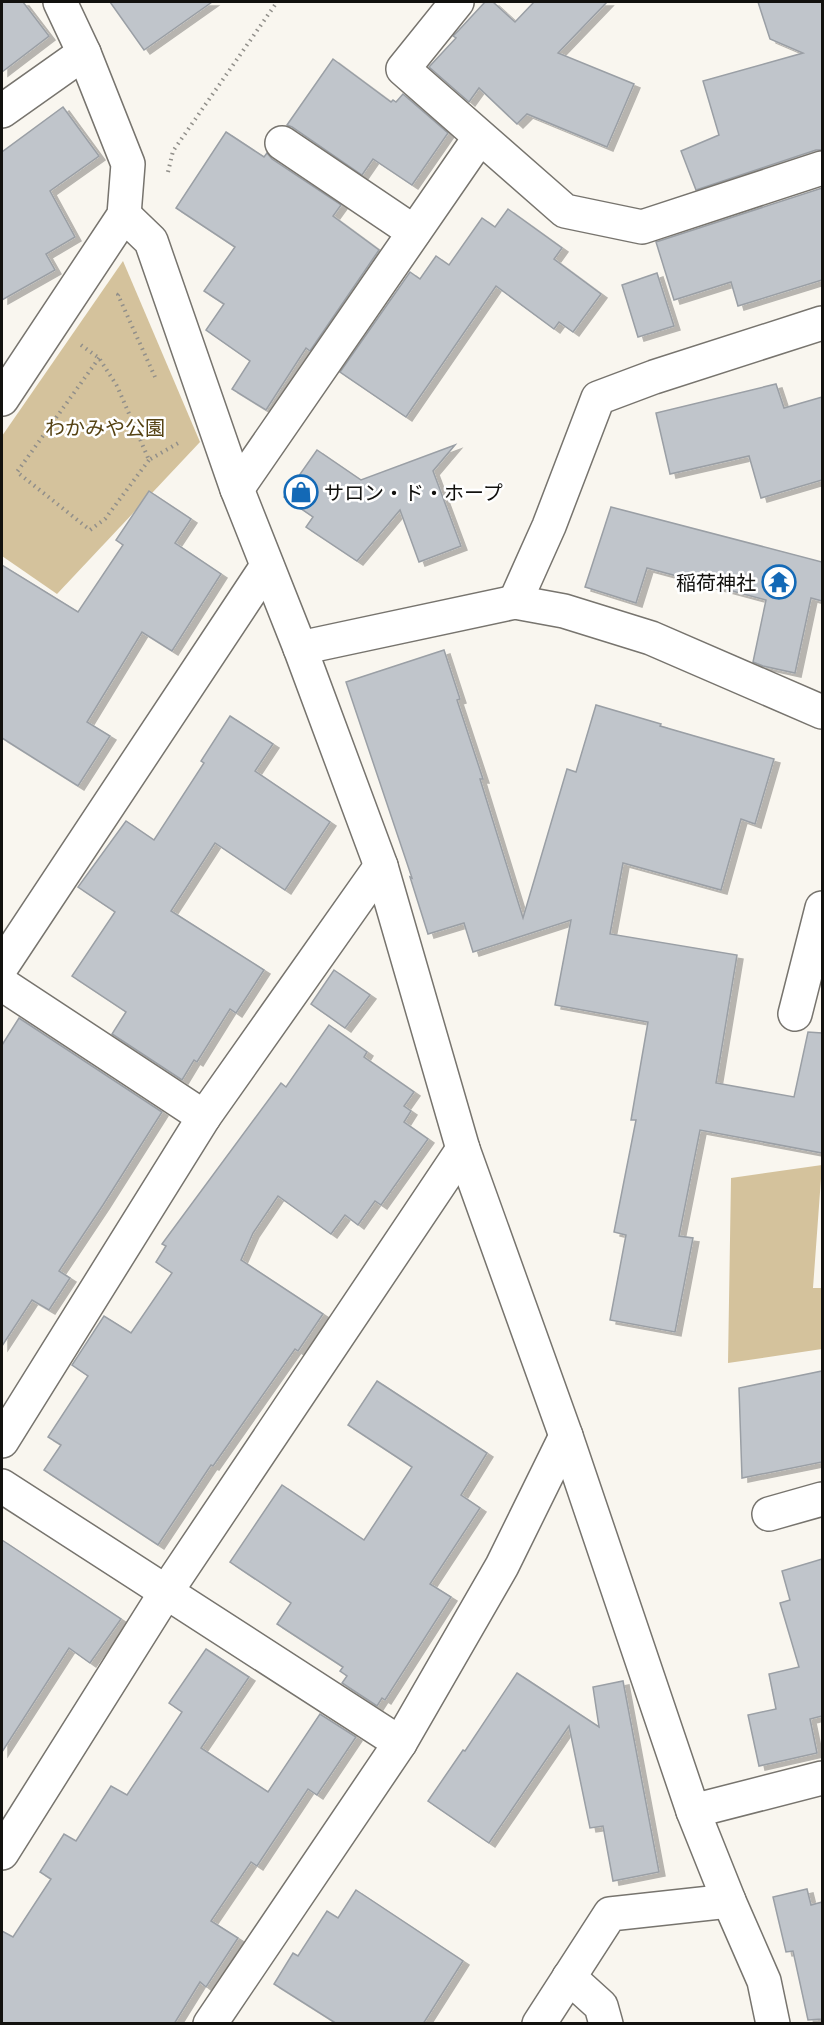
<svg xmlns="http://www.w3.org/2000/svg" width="824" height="2025" viewBox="0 0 824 2025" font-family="Quicksand,'Noto Sans JP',sans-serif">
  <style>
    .green { fill: #d4c29c }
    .building { fill: #c0c5cb; stroke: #9a9fa5; stroke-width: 1.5; filter: url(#shadow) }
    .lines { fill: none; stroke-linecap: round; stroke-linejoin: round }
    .minor-casing { stroke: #77746e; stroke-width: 36 }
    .path { stroke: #918f8a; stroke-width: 4; stroke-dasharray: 1.5 4.5; stroke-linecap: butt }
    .minor { stroke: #fff; stroke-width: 33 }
    .labels { text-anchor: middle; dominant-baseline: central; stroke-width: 5; stroke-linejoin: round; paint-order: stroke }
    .park-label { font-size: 20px; fill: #554213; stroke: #fff }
    .poi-label { font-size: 20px; fill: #12110e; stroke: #fff; text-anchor: start }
  </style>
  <defs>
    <filter id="shadow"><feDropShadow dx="6" dy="4" stdDeviation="0" flood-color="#0004"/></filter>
  </defs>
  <rect width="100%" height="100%" fill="#f9f6ef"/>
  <g class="green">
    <path d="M123,261L200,442L57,594L2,556V436Z"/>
    <path d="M822,1165L813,1288H822V1349L728,1363L731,1178Z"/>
  </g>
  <g class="building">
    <path d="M2,2H23L49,36L2,72Z"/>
    <path d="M110,2H212L144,50Z"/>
    <path d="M485,2H493L515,22L534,2H607L558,53L634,84L607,147L527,114L517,124L479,88L469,102L429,67L456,38L453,36L459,30Z"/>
    <path d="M758,2H822V150H816L696,190L681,151L719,135L703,81L803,53L770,39Z"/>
    <path d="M333,59L391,102L393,100L396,102L403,94L448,133L412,185L373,159L362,175L292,127L287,125Z"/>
    <path d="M63,107L99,156L50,191L75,237L46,254L55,270L2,300V152Z"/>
    <path d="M226,132L264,157L267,153L272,159L341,205L333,216L379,250L310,351L306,348L266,410L232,389L250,361L206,330L224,304L204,291L235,247L176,208Z"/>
    <path d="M822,188V280L738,306L731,282L674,300L656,242Z"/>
    <path d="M508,209L562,248L554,259L601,294L573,332L559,322L554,329L496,286L406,417L340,372L410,272L420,279L436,256L449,265L482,218L495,227Z"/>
    <path d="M657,273L674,326L638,337L622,285Z"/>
    <path d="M776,384L784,408L822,397V480L761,498L749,456L670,474L656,413Z"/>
    <path d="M455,445L433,471L461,546L419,562L400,510L357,561L306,527L313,517L284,497L317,450L361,480Z"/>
    <path d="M149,491L191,519L175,543L221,574L172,651L142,632L87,722L110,736L78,786L2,738V565L78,612L123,545L116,540Z"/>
    <path d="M611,507L822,562V601L811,598L795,673L763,666L753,662L766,600L647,568L636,603L585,587Z"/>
    <path d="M444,650L460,699L457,700L483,779H480L523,918L567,769L576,772L596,705L661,724L660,726L774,759L755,824L741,819L721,890L623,863L610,934L737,955L716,1083L794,1097L808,1032L822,1033V1153L700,1130L679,1236L693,1238L675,1332L610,1320L626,1235L614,1232L636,1120H631L648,1022L555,1005L571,920L473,952L464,923L428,934L410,877L412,878L346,682Z"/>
    <path d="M230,716L273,744L255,771L330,822L285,890L215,843L171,911L264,970L236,1013L230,1009L197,1062L194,1060L182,1080L112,1034L126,1012L72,976L115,912L78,887L126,821L154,840L204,763L201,761Z"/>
    <path d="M334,970L370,995L345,1028L311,1004Z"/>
    <path d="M19,1018L162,1112L103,1205L59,1271L70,1278L49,1310L32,1300L2,1346V1045Z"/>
    <path d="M329,1025L367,1052L364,1057L414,1092L404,1106L411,1111L404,1122L428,1139L381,1205L375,1201L358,1225L345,1215L331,1234L278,1196L253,1233L241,1260L323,1314L298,1351L295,1349L213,1466L211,1465L158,1545L44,1470L61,1445L48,1437L88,1376L72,1365L104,1316L131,1333L172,1273L156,1262L166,1246L162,1244L281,1083L286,1087Z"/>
    <path d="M822,1371V1462L742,1478L739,1388Z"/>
    <path d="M377,1381L487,1453L461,1495L480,1508L430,1584L451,1597L385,1700L382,1698L377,1706L342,1683L347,1676L340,1671L343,1667L277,1624L291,1603L230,1562L282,1485L364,1540L412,1467L348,1425Z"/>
    <path d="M2,1540L121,1619L90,1663L69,1648L2,1752Z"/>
    <path d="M822,1559V1716L810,1719L817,1753L759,1766L748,1715L776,1709L769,1674L799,1667L780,1603L790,1600L782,1571Z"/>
    <path d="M206,1649L249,1677L201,1748L268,1792L320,1714L356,1737L317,1795L308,1789L257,1866L251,1862L211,1921L238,1938L206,1987L200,1982L174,2024H2V1931L13,1937L51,1879L40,1872L64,1834L76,1841L111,1786L127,1795L182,1712L169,1703Z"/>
    <path d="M517,1673L599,1727L593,1687L623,1681L659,1872L613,1881L603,1826L590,1828L569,1726L489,1843L428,1801L463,1750L465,1751Z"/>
    <path d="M807,1889L811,1905L822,1902V2019L808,2020L793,1951L786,1952L773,1897Z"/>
    <path d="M356,1890L463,1961L423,2024H337L274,1984L293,1953L298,1956L327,1911L338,1918Z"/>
  </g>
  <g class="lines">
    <g class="minor-casing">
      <g id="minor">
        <path d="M457,2L403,69L565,211L642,227L822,168"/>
        <path d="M2,111L84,53"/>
        <path d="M282,143L414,232"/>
        <path d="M124,215L151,241L237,489L300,648L381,866L463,1149L566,1436L693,1811L729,1901L764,1981L773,2024"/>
        <path d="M2,399L124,215L128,164L84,53L60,2"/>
        <path d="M237,489L480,137"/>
        <path d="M515,602L549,526L598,398L654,377L822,323"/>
        <path d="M300,648L515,602L564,611L651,638L822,712"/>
        <path d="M2,966L267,566"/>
        <path d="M2,984L204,1117L2,1441"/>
        <path d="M795,1014L822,908"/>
        <path d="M204,1117L381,866"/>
        <path d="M2,1486L400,1743"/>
        <path d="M769,1514L822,1499"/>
        <path d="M693,1811L822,1778"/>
        <path d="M2,1853L166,1592L463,1149"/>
        <path d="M569,1977L601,2006L606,2024"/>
        <path d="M210,2024L400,1743L502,1566L566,1436"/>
        <path d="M539,2024L610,1914L729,1901"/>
      </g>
    </g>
    <g class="path">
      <path d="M168,172L173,151L277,2"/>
      <path d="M119,294L118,295L155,377"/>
      <path d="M81,345L99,358L117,386L149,460L180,442"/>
      <path d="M99,358L17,472L90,530L105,519L149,460"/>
    </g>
    <use href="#minor" class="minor"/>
  </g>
  <defs>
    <g id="shop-ring" transform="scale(1.725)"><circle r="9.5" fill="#fff" stroke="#1369b6" stroke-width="1.5"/><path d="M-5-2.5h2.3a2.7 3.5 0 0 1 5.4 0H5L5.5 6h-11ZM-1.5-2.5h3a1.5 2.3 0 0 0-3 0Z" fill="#1369b6"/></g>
    <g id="temple-ring" transform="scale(1.725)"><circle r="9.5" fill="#fff" stroke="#1369b6" stroke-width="1.5"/><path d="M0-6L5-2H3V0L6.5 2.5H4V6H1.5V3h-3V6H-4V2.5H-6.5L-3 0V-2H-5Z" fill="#1369b6"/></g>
  </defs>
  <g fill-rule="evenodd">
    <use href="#shop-ring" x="301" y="492"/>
    <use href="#temple-ring" x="779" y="582"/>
  </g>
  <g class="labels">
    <g class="park-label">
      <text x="105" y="427">わかみや公園</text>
    </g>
    <g class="poi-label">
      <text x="324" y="492">サロン・ド・ホープ</text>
      <text x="756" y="582" text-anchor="end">稲荷神社</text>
    </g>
  </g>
  <rect width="824" height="2025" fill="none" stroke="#12110e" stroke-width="6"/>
</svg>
